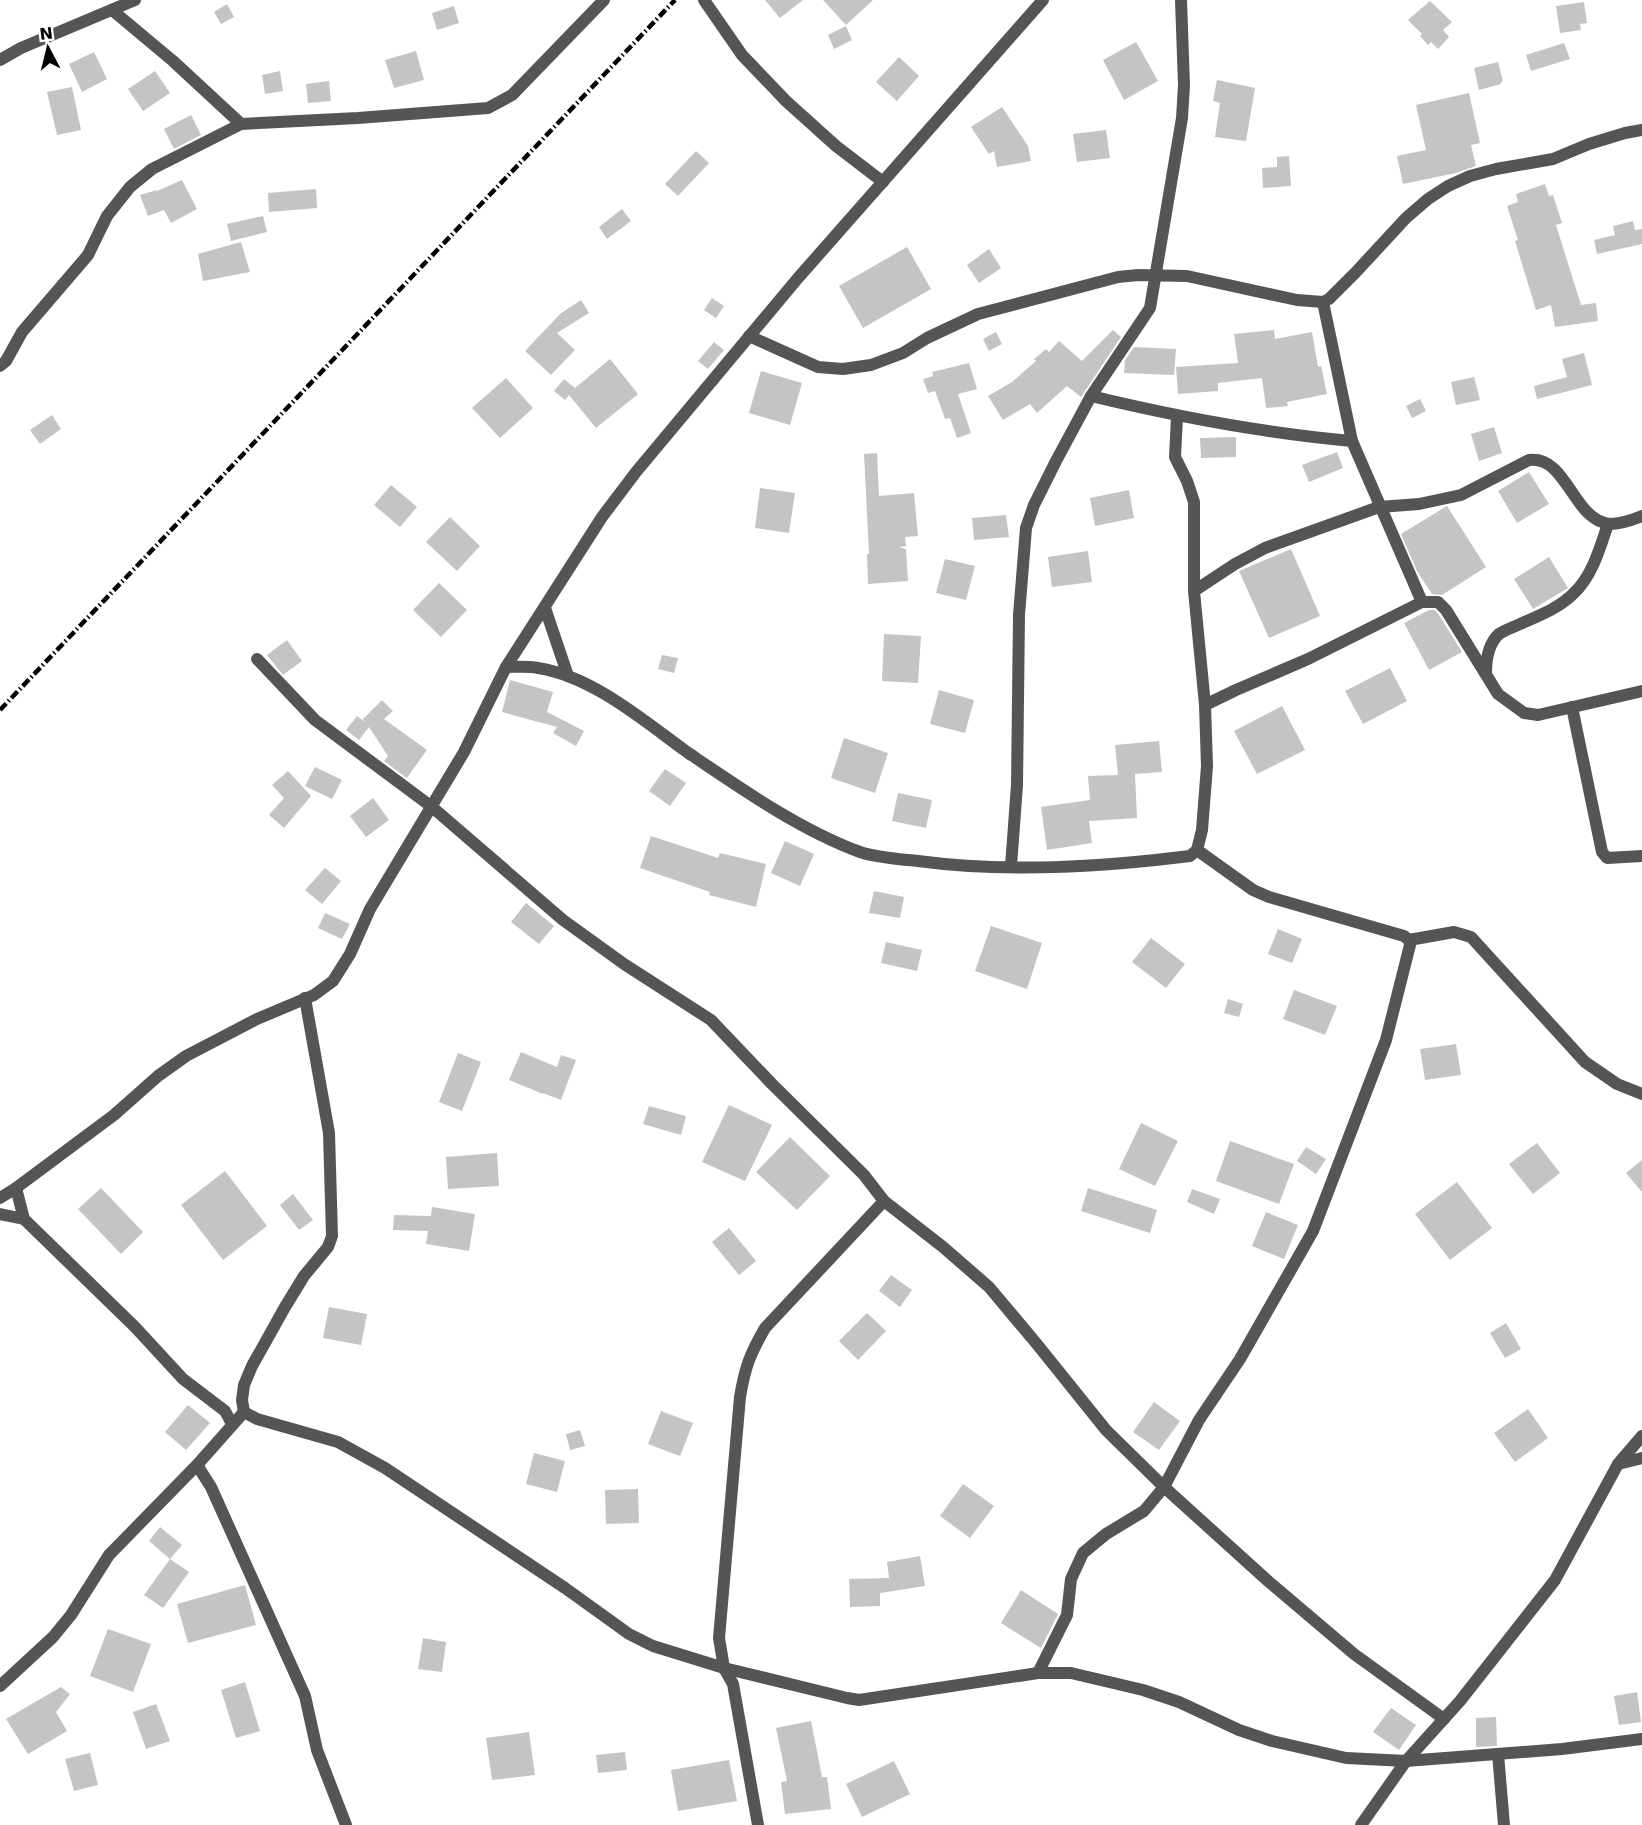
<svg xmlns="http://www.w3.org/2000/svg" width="1642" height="1825" viewBox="0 0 1642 1825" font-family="'DejaVu Sans',sans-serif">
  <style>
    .building { fill: #c4c4c4 }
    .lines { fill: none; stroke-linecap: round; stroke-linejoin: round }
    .minor { stroke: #555; stroke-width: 12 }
    .rail { stroke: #000; stroke-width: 4.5; stroke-dasharray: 9 3 1.5 3; stroke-linecap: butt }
  </style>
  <rect width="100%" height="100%" fill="#fff"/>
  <g class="building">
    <path d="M765,0H803L780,18Z"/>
    <path d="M823,0H873L846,25Z"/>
    <path d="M1430,1L1452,22L1443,30L1449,37L1438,49L1431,42L1428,45L1420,36L1422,34L1408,20Z"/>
    <path d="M1584,2L1587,23L1580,24L1581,30L1560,33L1556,6Z"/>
    <path d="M227,4L234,17L221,24L214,12Z"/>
    <path d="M454,6L459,23L437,30L432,13Z"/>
    <path d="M846,26L852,40L834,49L828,35Z"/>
    <path d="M1136,42L1158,81L1124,100L1103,60Z"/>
    <path d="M1564,43L1570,59L1531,71L1526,55Z"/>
    <path d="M416,51L424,80L394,88L385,60Z"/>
    <path d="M94,52L107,79L82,92L69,64Z"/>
    <path d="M899,57L919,76L897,101L876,82Z"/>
    <path d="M1498,62L1503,81L1501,82V84L1479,90L1474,68Z"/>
    <path d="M155,71L170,93L143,111L128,89Z"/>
    <path d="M280,71L283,91L265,94L262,75Z"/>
    <path d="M1217,80L1255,88L1246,141L1215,137L1220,103L1213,101Z"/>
    <path d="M329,81L331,101L308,103L306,84Z"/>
    <path d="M72,87L81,130L57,135L47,92Z"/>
    <path d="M1469,93L1480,143L1471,145L1476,166L1456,173L1403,184L1397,156L1426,150L1416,105Z"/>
    <path d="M1002,107L1028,146L1031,161L997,167L994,151L989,154L971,127Z"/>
    <path d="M191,115L201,135L174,149L164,129Z"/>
    <path d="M1106,130L1110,158L1077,162L1073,134Z"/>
    <path d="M696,151L709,163L678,196L665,184Z"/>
    <path d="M1289,156L1291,186L1263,188L1262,168L1277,167V157Z"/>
    <path d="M182,180L197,209L171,223L164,210L148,216L140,195L157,190V191Z"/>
    <path d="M1545,184L1549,196L1553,195L1562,223L1556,225L1581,305L1596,303L1598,321L1555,327L1551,305L1536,310L1515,241L1518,240L1507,206L1518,202L1516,194Z"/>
    <path d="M316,189L317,208L269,212L268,193Z"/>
    <path d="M622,209L631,221L607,239L599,227Z"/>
    <path d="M263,216L267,232L231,241L227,224Z"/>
    <path d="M1633,221L1635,230L1642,229V244L1597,254L1594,240L1615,235L1613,226Z"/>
    <path d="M241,242L250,272L203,281L198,254Z"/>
    <path d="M907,247L931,289L863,328L839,286Z"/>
    <path d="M989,249L1001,268L979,283L967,265Z"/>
    <path d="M712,298L724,306L716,318L704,310Z"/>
    <path d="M581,300L589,313L557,333L575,350L551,375L525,351L560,314Z"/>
    <path d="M1113,330L1121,337L1081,397L1067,386L1037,413L1030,404L1003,420L988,396L1012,382L1036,361L1034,359L1046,349L1049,352L1059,341L1082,361Z"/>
    <path d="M1274,330L1275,339L1312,332L1318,367L1321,366L1327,394L1287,402L1288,406L1266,408L1262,378L1218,383V391L1178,394L1176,367L1238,363L1234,334Z"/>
    <path d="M996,332L1002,344L989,351L983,339Z"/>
    <path d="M714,342L724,350L708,369L698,361Z"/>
    <path d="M1134,347L1176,349L1174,375L1124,373L1125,360Z"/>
    <path d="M1584,353L1592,385L1537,399L1534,386L1567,377L1562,359Z"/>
    <path d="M610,359L638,394L596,428L569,395L565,400L554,391L564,379L575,388Z"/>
    <path d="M969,363L977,389L958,394L971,433L957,438L950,418L945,419L935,391L928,393L923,379L933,376L932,372Z"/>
    <path d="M761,371L802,383L790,425L749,413Z"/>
    <path d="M1474,377L1480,400L1456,405L1451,382Z"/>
    <path d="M506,378L533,408L500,438L472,408Z"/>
    <path d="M1420,399L1426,411L1412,418L1406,406Z"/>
    <path d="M52,415L61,429L40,444L30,430Z"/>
    <path d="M1494,427L1502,453L1479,461L1471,434Z"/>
    <path d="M1236,437V457L1201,458L1200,438Z"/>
    <path d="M1337,452L1343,468L1309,482L1302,465Z"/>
    <path d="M877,453L879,496L914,493L918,536L905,537L906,546L899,547L906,549L908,581L868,584L867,554H869L864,454Z"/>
    <path d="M1529,472L1549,504L1517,523L1498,491Z"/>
    <path d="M391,485L417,507L400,527L374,505Z"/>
    <path d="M760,488L795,493L789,533L755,528Z"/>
    <path d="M1129,490L1134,518L1095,526L1090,498Z"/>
    <path d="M1447,506L1486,567L1442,595L1432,594L1417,571L1401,534Z"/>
    <path d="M1006,515L1009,537L974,540L972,518Z"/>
    <path d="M450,517L480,546L457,571L426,542Z"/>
    <path d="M1291,549L1320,616L1269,638L1239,571Z"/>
    <path d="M1088,551L1092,582L1052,587L1048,557Z"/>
    <path d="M1549,557L1568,588L1533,609L1514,579Z"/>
    <path d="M945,559L975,566L966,600L936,593Z"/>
    <path d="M439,583L467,610L441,637L413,610Z"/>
    <path d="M1429,610H1435L1439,615L1462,652L1429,670L1404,623Z"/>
    <path d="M884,634L921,636L918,683L882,681Z"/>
    <path d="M287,640L302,661L283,675L267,655Z"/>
    <path d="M662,655L678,658L674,673L658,669Z"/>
    <path d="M1390,668L1407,701L1363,724L1345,691Z"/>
    <path d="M510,680L553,692L547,712L584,731L576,746L553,733L557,727L502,712Z"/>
    <path d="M939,690L974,700L965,733L930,724Z"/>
    <path d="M382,700L393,711L384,719L427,750L407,778L384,761L388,756L369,727L359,740L346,730L357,716L365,722L363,719Z"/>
    <path d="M1282,706L1305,750L1257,774L1234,731Z"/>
    <path d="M844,738L888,753L875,793L831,778Z"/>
    <path d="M1159,741L1162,772L1135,774L1137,818L1089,821L1092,843L1047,850L1041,807L1090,800L1088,776L1118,775L1115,745Z"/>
    <path d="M315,767L342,780L332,799L305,786Z"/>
    <path d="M665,769L686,783L670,806L649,791Z"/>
    <path d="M288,771L311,796L284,828L269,815L284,798L272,785Z"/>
    <path d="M898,793L932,800L926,828L892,821Z"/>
    <path d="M373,798L389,820L366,837L350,816Z"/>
    <path d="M651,836L718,858L720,853L766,864L756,907L709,895L710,892L640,868Z"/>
    <path d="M785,841L814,854L800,886L771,873Z"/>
    <path d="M325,868L341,881L322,904L305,890Z"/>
    <path d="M874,891L904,897L900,918L869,913Z"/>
    <path d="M526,903L554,926L539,944L511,922Z"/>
    <path d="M325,913L350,924L342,939L318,928Z"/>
    <path d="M991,926L1042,943L1027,989L975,971Z"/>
    <path d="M1278,929L1302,939L1292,963L1268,954Z"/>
    <path d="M1151,938L1185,964L1166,988L1132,962Z"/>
    <path d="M886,942L922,950L917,971L881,963Z"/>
    <path d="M1294,990L1337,1006L1325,1035L1283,1019Z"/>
    <path d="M1228,999L1243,1004L1239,1017L1224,1013Z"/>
    <path d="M1456,1044L1461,1075L1425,1080L1420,1049Z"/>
    <path d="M521,1052L557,1067L561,1055L576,1060L561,1100L543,1093V1094L509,1080Z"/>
    <path d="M458,1053L481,1062L462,1111L439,1102Z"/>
    <path d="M729,1105L772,1125L745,1181L702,1162Z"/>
    <path d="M649,1106L686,1116L681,1135L643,1124Z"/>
    <path d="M1141,1123L1178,1141L1155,1186L1119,1169Z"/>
    <path d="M790,1137L830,1176L797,1210L756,1172Z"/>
    <path d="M1230,1141L1294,1164L1279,1204L1216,1181Z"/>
    <path d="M1537,1143L1560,1173L1533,1194L1509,1164Z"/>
    <path d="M1306,1147L1326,1159L1316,1174L1297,1161Z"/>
    <path d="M497,1153L499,1186L448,1189L446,1157Z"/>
    <path d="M1642,1160V1192L1626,1173Z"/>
    <path d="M225,1171L267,1226L223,1260L181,1205Z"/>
    <path d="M1457,1182L1492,1228L1450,1260L1415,1214Z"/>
    <path d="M101,1188L143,1232L121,1254L78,1209Z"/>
    <path d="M1088,1188L1157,1210L1150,1233L1081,1211Z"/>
    <path d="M1192,1189L1220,1199L1214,1214L1187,1202Z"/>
    <path d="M293,1194L313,1220L299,1230L280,1205Z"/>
    <path d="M432,1207L475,1214L469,1251L426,1244L428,1231L393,1230L394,1215L431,1216Z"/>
    <path d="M1266,1212L1298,1225L1284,1259L1252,1246Z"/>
    <path d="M729,1228L756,1261L739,1275L712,1242Z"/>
    <path d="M891,1275L912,1290L900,1307L879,1291Z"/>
    <path d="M329,1307L367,1314L361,1345L323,1338Z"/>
    <path d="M867,1313L886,1331L858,1360L839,1341Z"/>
    <path d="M1506,1323L1521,1349L1505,1358L1490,1333Z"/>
    <path d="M1154,1402L1180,1421L1159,1450L1133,1432Z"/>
    <path d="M188,1405L210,1423L186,1450L165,1432Z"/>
    <path d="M1528,1409L1548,1438L1515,1462L1494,1433Z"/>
    <path d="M661,1411L693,1423L680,1456L648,1444Z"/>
    <path d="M580,1430L585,1446L570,1450L566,1434Z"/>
    <path d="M534,1453L565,1461L557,1492L526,1484Z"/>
    <path d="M963,1484L994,1506L970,1538L940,1516Z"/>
    <path d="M638,1489L639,1523L606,1524L605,1490Z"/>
    <path d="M160,1527L182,1545L170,1559L149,1541Z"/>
    <path d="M920,1556L925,1586L880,1593V1606L850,1607L849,1579L889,1578L887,1562Z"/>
    <path d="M170,1559L189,1572L163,1608L144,1595Z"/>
    <path d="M245,1585L256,1625L188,1643L177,1604Z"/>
    <path d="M1021,1590L1058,1614L1041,1648L1001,1623Z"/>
    <path d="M108,1629L151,1644L133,1692L90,1676Z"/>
    <path d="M423,1638L446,1642L442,1672L418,1669Z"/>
    <path d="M245,1682L260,1731L236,1738L221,1690Z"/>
    <path d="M61,1687L70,1694L56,1712L67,1731L28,1754L6,1719Z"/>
    <path d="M1637,1692L1641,1722L1619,1725L1614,1696Z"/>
    <path d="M156,1704L170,1741L146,1749L133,1712Z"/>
    <path d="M1391,1708L1416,1725L1399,1750L1373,1732Z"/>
    <path d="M1496,1717L1497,1746L1476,1747V1718Z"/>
    <path d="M811,1721L822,1777H827L831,1809L785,1814L781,1782L787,1781L776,1728Z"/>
    <path d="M529,1732L535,1775L492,1780L486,1738Z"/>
    <path d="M625,1752L627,1770L598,1773L596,1755Z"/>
    <path d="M90,1753L98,1785L74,1791L65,1759Z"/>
    <path d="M729,1760L737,1801L678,1811L671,1770Z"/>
    <path d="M894,1761L910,1794L862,1817L846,1784Z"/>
  </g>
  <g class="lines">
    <g class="minor">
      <path d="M704,0L742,55L786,101L836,146L883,182"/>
      <path d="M112,10L173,61L241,124"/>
      <path d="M0,60L21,48L135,0"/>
      <path d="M1323,302L1352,441"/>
      <path d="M749,336L818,367L843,369L871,365L903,353L927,338L978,314L1118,277L1138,275L1187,276L1297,300L1323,302L1329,299L1356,272L1406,218L1428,199L1448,186L1470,176L1496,169L1553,159L1589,144L1625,133L1642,130"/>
      <path d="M0,366L6,361L22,332L88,255L107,216L130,187L152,169L241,124L358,118L488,108L512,95L604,0"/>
      <path d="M1091,396C1178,417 1263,433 1352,441L1422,602"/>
      <path d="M1177,417L1175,457L1187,481L1194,502V591"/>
      <path d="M545,608L568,676"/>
      <path d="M257,659L315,720L432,807L563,920L624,964L711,1020L771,1083L864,1175L884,1201L943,1247L989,1287L1036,1343L1106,1430L1164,1487L1268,1581L1354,1654L1444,1719"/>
      <path d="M506,667C517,667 528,666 538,668C592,676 644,721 687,752C740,788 800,830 860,852C878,858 899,859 918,861C1008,873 1100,867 1190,856L1197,850L1202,830L1207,766L1205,705L1236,690L1308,659L1422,602H1438L1446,610L1498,694L1524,713L1538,715L1642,691"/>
      <path d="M1486,673C1486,660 1488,644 1499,634C1505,630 1514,627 1520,624C1538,616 1559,608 1573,594C1592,577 1600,548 1608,524"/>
      <path d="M1205,705L1194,591L1235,564L1265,548L1379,507L1419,504L1461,495L1529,460C1567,455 1573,521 1610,524C1621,524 1632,520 1642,516"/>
      <path d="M1572,707L1602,852L1607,858L1642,856"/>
      <path d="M1011,866L1017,785L1019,615L1026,528L1034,505L1056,461L1091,396L1150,308L1182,118L1184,85L1181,0"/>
      <path d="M1409,940L1454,932L1471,937L1585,1062L1617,1084L1642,1094"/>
      <path d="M16,1188L24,1219L135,1327L183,1379L225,1411L232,1424"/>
      <path d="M0,1198L16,1188L114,1115L158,1076L186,1056L257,1019L314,995L333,981L350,954L370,909L464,752L506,667L602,517L636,472L798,278L1043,0"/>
      <path d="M0,1214L24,1219"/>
      <path d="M244,1412L257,1419L338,1442L385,1468L565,1588L629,1634L653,1646L724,1668L847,1698L859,1700L1038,1673H1071L1143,1690L1179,1702L1239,1730L1272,1741L1346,1758L1406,1761L1562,1749L1642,1739"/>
      <path d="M244,1412L242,1400L244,1385L252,1366L285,1307L304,1276L328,1247L332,1236L329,1133L305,998"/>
      <path d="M1618,1464L1642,1458"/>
      <path d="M197,1465L211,1487L305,1696L317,1750L346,1825"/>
      <path d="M1038,1673L1067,1615L1071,1579L1083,1553L1106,1534L1144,1511L1164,1487L1199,1420L1240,1359L1313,1231L1386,1040L1410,945L1409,940L1404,936L1269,897L1253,890L1197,850"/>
      <path d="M0,1686L53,1637L71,1615L109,1555L197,1465L244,1412"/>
      <path d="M1498,1754L1504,1825"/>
      <path d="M758,1825L733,1684L724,1668L719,1638L740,1397C745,1367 750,1354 765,1328L884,1201"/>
      <path d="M1361,1825L1406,1761L1460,1701L1555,1580L1618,1464L1642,1436"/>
    </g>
    <path class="rail" d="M0,710L675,0"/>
  </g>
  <g transform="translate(48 48) rotate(353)" stroke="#ffffff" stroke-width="4.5" paint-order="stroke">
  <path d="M0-4.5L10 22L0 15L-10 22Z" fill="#000000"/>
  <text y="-9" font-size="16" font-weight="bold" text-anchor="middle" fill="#000000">N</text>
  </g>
</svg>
